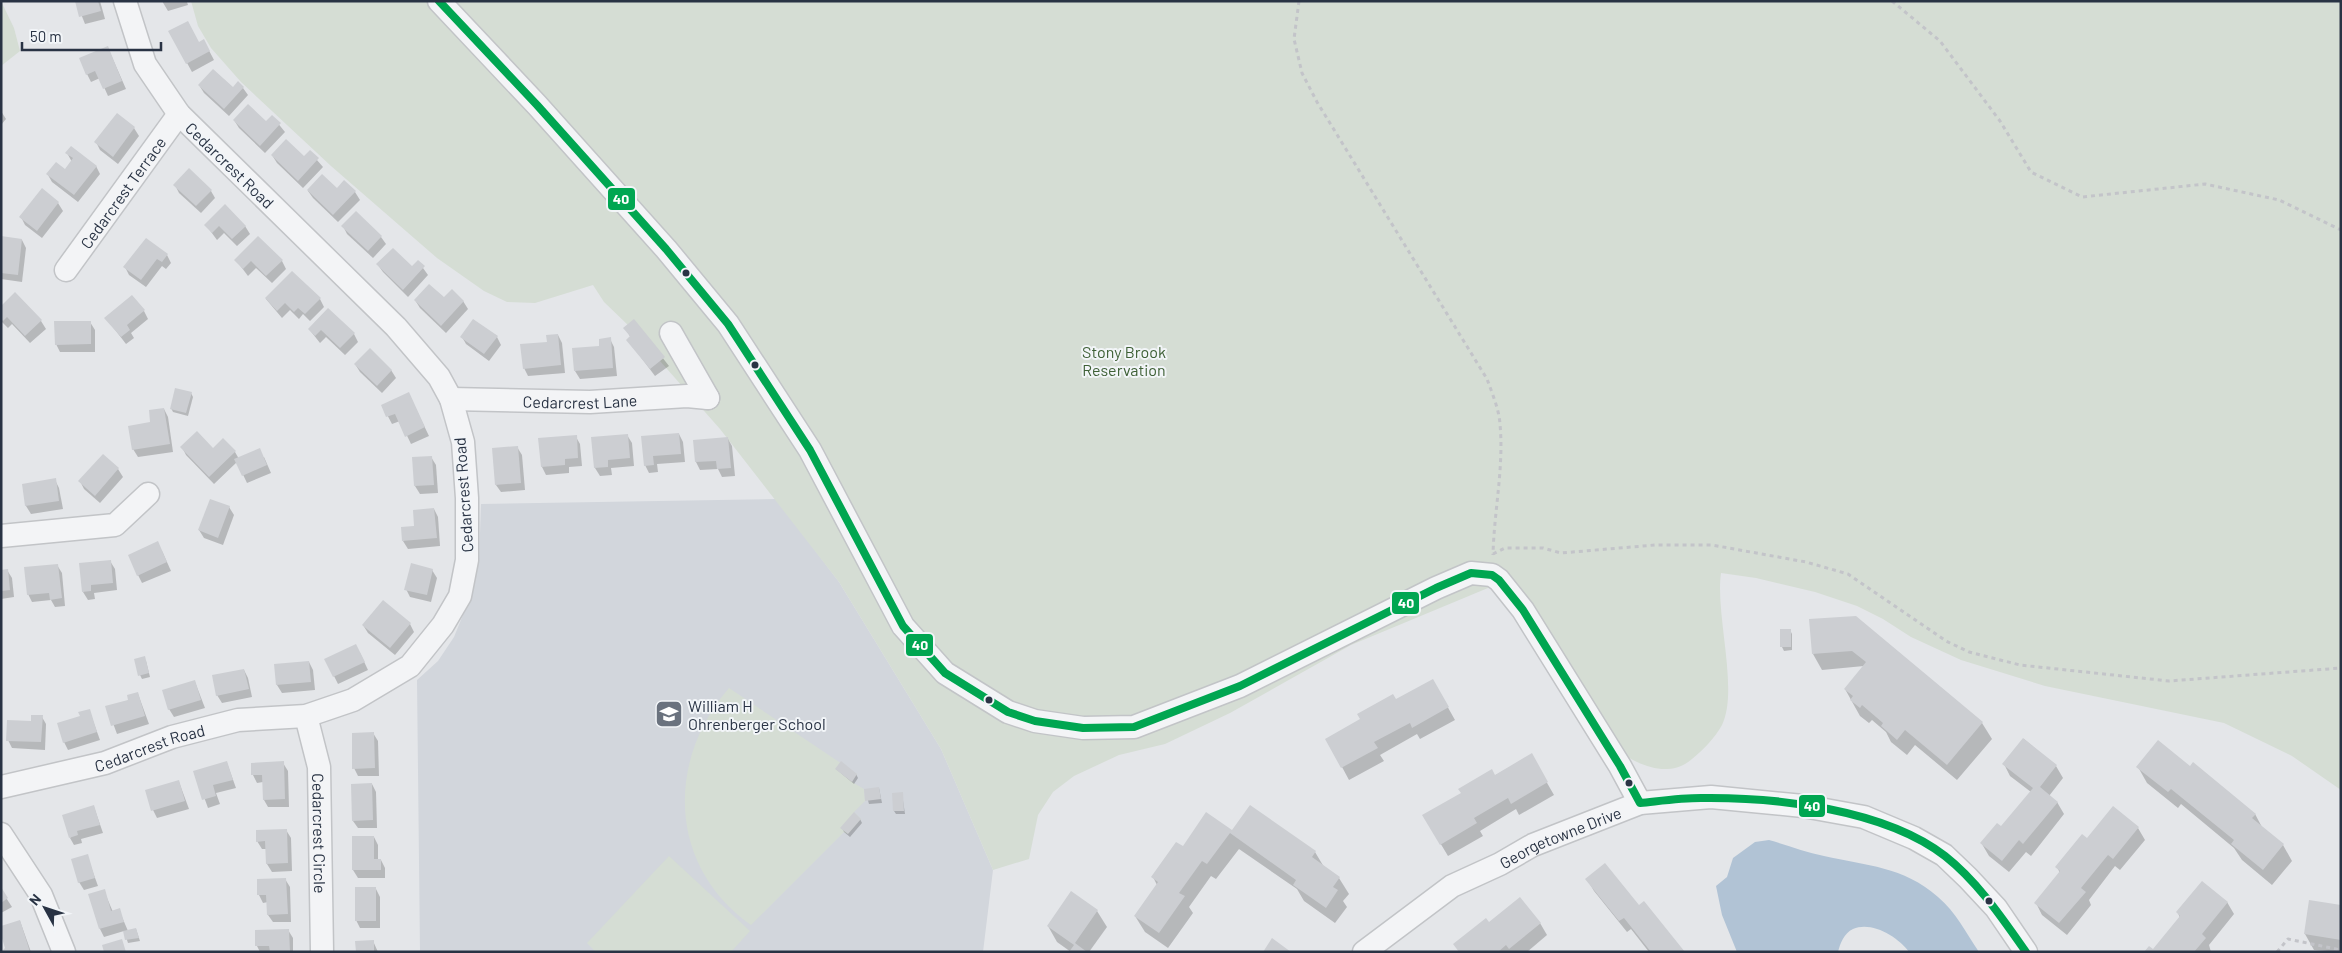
<svg xmlns="http://www.w3.org/2000/svg" width="2342" height="953" viewBox="0 0 2342 953" font-family="Barlow,sans-serif">
  <style>
    .built { fill: #d2d6dc }
    .green { fill: #d5ddd4 }
    .water { fill: #b1c3d5 }
    .shadow { fill: #0003 }
    .building { fill: #ccced2 }
    .lines { fill: none; stroke-linecap: round; stroke-linejoin: round }
    .minor-casing { stroke: #c2c4c7; stroke-width: 25 }
    .path { stroke: #c3c4c9; stroke-width: 3; stroke-dasharray: 4 4; stroke-linecap: butt }
    .minor { stroke: #f3f4f6; stroke-width: 22 }
    .bus-1-casing { stroke: #f2f5f8; stroke-width: 11 }
    .bus-1 { stroke: #00a651; stroke-width: 8 }
    .bus-dot { fill: #293344; stroke: #f2f5f8; stroke-width: 2 }
    .labels { text-anchor: middle; dominant-baseline: central; stroke-width: 4; stroke-linejoin: round; paint-order: stroke }
    .street-label { font-size: 16px; fill: #293344; stroke: #f2f5f8 }
    .park-label { font-size: 16px; fill: #3e6036; stroke: #f2f5f8 }
    .poi-label { font-size: 16px; fill: #293344; stroke: #f2f5f8; text-anchor: start }
    .line-badge { stroke: #f2f5f8; stroke-width: 2 }
    .badge-label { font-size: 14px; text-anchor: middle; font-weight: bold; fill: #fff }
  </style>
  <rect width="100%" height="100%" fill="#e4e6e9"/>
  <path class="built" d="M776,499L839,582L941,749L993,870L983,952H420L417,680L438,661L454,637L465,610L479,561L481,504Z"/>
  <g class="green">
    <path d="M1,1L14,28L20,51L1,66Z"/>
    <path d="M191,1H2341V790L2292,756L2224,723L2045,686L1961,660L1911,637L1883,619L1857,606L1815,592L1756,578L1721,573C1715,614 1739,690 1722,725C1715,738 1703,750 1692,759C1668,780 1636,764 1615,749L1500,583L1351,645L1230,713L1165,744L1119,755L1074,776L1053,792L1038,815L1029,859L993,870L941,749L839,582L720,429L630,327L604,302L593,285L535,303L507,302L484,291L437,258L331,166L241,82L211,48L198,26Z"/>
    <path d="M729,688L857,774L852,782L864,789L865,801L854,812L861,819L848,834L844,832L751,925C669,867 665,762 729,688Z"/>
    <path d="M669,856L750,931L731,952H596L587,943Z"/>
  </g>
  <path class="water" d="M1769,840C1787,845 1805,852 1824,856C1867,866 1903,866 1938,897C1956,912 1966,933 1979,952H1909C1898,937 1872,921 1853,929C1844,933 1840,944 1838,952H1737L1722,915L1716,886L1727,877L1733,858L1755,842Z"/>
  <g class="shadow">
    <path d="M76,1H100L105,19L85,24Z"/>
    <path d="M162,1H191L187,2L188,5L168,11Z"/>
    <path d="M170,32L199,44L204,41L214,60L192,72Z"/>
    <path d="M108,48L126,89L108,96L100,78L91,82L87,74Z"/>
    <path d="M199,85L233,89L243,88L248,95L229,116L204,93Z"/>
    <path d="M1,111L6,119L1,125Z"/>
    <path d="M117,115L134,128L139,136L118,164L100,150L96,142Z"/>
    <path d="M272,116L285,132L265,153L239,128L234,120L266,123Z"/>
    <path d="M310,152L323,167L303,188L277,163L272,155L304,158Z"/>
    <path d="M67,153L96,166L100,174L78,202L52,182L48,175L65,170L72,162Z"/>
    <path d="M175,185L211,191L215,198L201,213L179,193Z"/>
    <path d="M42,190L58,203L63,211L42,238L25,225L21,217Z"/>
    <path d="M337,190L355,192L360,200L338,222L313,198L308,191Z"/>
    <path d="M206,225L245,226L250,234L237,246L224,233L217,240Z"/>
    <path d="M343,226L381,237L386,244L373,258L347,234Z"/>
    <path d="M1,238L22,240L26,248L22,282L1,279Z"/>
    <path d="M167,255L171,263L166,269L162,266L146,287L129,275L125,267Z"/>
    <path d="M236,260L282,261L286,269L272,283L256,268L248,276Z"/>
    <path d="M418,261L428,275L408,297L383,272L378,265L412,268Z"/>
    <path d="M15,294L41,321L46,329L30,343L12,324L8,328L1,321V308Z"/>
    <path d="M266,299H320L324,307L310,321L303,314L299,319L290,310L282,318Z"/>
    <path d="M444,299L463,301L468,309L446,333L420,308L415,300Z"/>
    <path d="M328,309L354,334L358,342L345,355L326,337L320,343L309,329Z"/>
    <path d="M144,311L148,319L131,333L134,338L126,344L106,318Z"/>
    <path d="M634,321L669,366L655,376L628,340L631,338L625,328Z"/>
    <path d="M90,322L95,330V352H60L56,344Z"/>
    <path d="M558,335L562,343L565,373L528,376L524,368Z"/>
    <path d="M462,337H497L501,345L489,361L466,344Z"/>
    <path d="M610,339L614,347L617,376L580,379L575,371Z"/>
    <path d="M355,364L391,370L396,378L382,393L360,372Z"/>
    <path d="M191,393L193,397L188,416L173,412L171,408Z"/>
    <path d="M412,401L429,436L411,444L400,421L392,424L382,405Z"/>
    <path d="M164,409L168,417L173,452L138,457L133,449Z"/>
    <path d="M679,434L683,442L685,462L657,464L658,472L649,473L645,465L643,437Z"/>
    <path d="M627,435L632,443L634,466L611,468L612,475L600,476L595,468L593,438Z"/>
    <path d="M576,437L580,444L582,466L569,467V473L546,475L542,467L540,440Z"/>
    <path d="M728,439L732,446L735,476L722,477L718,469L700,470L696,462L694,441Z"/>
    <path d="M182,447L235,452L239,459L264,457L271,473L247,483L237,462L214,484L186,455Z"/>
    <path d="M517,447L522,455L525,490L501,492L496,485Z"/>
    <path d="M431,457L436,465L438,493L420,494L415,486Z"/>
    <path d="M118,469L123,477L100,503L84,489L80,481Z"/>
    <path d="M55,480L59,488L63,509L31,514L26,506L23,485Z"/>
    <path d="M229,507L234,515L223,545L204,538L199,530Z"/>
    <path d="M434,509L438,517L440,546L408,549L403,541Z"/>
    <path d="M162,551L171,571L142,583L138,575Z"/>
    <path d="M110,561L115,569L117,590L94,593L95,599L88,600L83,592Z"/>
    <path d="M57,565L62,573L65,606L55,607L51,600L32,602L28,594Z"/>
    <path d="M7,570L12,578L14,597L1,599V571Z"/>
    <path d="M432,570L437,578L431,602L410,597L406,589Z"/>
    <path d="M1855,617L1982,723L1992,739L1957,780L1915,745L1907,755L1891,742L1886,732L1872,720L1869,723L1860,716L1845,689L1864,666L1822,670L1813,654Z"/>
    <path d="M410,624L414,632L395,655L368,633L363,625Z"/>
    <path d="M1782,630H1790L1792,634V650L1784,651L1782,647Z"/>
    <path d="M360,653L368,670L338,684L326,660Z"/>
    <path d="M146,661L150,677L142,679L140,675Z"/>
    <path d="M309,662L313,670L315,690L282,693L277,685L275,665Z"/>
    <path d="M244,670L248,678L252,697L222,703L217,695Z"/>
    <path d="M1433,681L1455,720L1420,739L1417,734L1380,755L1384,761L1349,780L1327,739Z"/>
    <path d="M195,682L205,708L174,717L169,709Z"/>
    <path d="M138,694L149,724L117,734L107,707L130,700Z"/>
    <path d="M89,710L100,740L68,750L64,742L81,717Z"/>
    <path d="M42,717L46,724L45,750L12,748L8,740Z"/>
    <path d="M373,733L378,741L379,776H358L354,768Z"/>
    <path d="M2024,739L2056,766L2063,778L2049,796L2057,802L2064,814L2031,856L2026,852L2009,872L1989,856L1982,844L2002,828L2031,792L2010,776L2004,764Z"/>
    <path d="M1531,755L1554,795L1519,815L1516,809L1480,831L1483,836L1448,856L1424,816Z"/>
    <path d="M227,763L236,788L216,793L220,804L208,808L195,772Z"/>
    <path d="M283,763L288,771L289,807H268L264,800L263,782L257,783L253,775Z"/>
    <path d="M2138,767L2190,768L2255,814L2263,829L2283,845L2292,861L2272,885L2242,860L2234,848L2181,804L2178,808L2147,783Z"/>
    <path d="M836,769L856,774L858,778L854,784Z"/>
    <path d="M179,782L189,809L157,818L153,810Z"/>
    <path d="M372,784L376,792L377,828H358L353,821Z"/>
    <path d="M879,788L882,803L869,804L865,790Z"/>
    <path d="M902,794L905,814H896L894,811Z"/>
    <path d="M94,807L103,833L81,839L82,843L74,845L70,838Z"/>
    <path d="M860,819L862,823L850,837L844,832L842,828Z"/>
    <path d="M2138,828L2145,840L2120,870L2115,866L2089,900L2091,905L2067,935L2042,915L2036,903L2060,873L2057,867L2087,840Z"/>
    <path d="M286,830L291,838L292,871L272,872L267,864V849H262L257,841Z"/>
    <path d="M1232,832L1315,852L1324,867L1339,878L1349,894L1343,901L1347,907L1335,923L1304,901L1297,889L1239,849L1216,879L1211,876L1189,907L1193,913L1168,948L1145,932L1135,916L1157,885L1153,877L1183,848Z"/>
    <path d="M374,837L378,845V860H381L385,868V878H358L353,870Z"/>
    <path d="M87,856L98,886L84,890L79,882Z"/>
    <path d="M285,879L290,887L291,922H273L268,915V902L263,903L259,895Z"/>
    <path d="M1587,879L1639,907L1683,952H1649L1631,929L1627,932L1594,891Z"/>
    <path d="M376,889L380,897V928H360L356,920Z"/>
    <path d="M1,890L12,907L1,913Z"/>
    <path d="M104,891L113,912L119,910L128,931L136,929L140,941L128,943L124,931L104,937L100,929Z"/>
    <path d="M2227,902L2234,914L2209,945L2211,952H2146L2154,951L2180,918L2178,913Z"/>
    <path d="M2310,902L2341,906V952L2314,950L2305,934Z"/>
    <path d="M1097,911L1107,927L1089,952H1071L1057,942L1048,926Z"/>
    <path d="M20,921L31,952H1L7,949Z"/>
    <path d="M1540,923L1547,935L1527,952H1459L1489,924Z"/>
    <path d="M288,930L293,938V952H260L257,946L256,931Z"/>
    <path d="M373,941L378,952H357Z"/>
  </g>
  <g class="building">
    <path d="M75,1H98L101,11L79,17Z"/>
    <path d="M188,21L199,42L204,39L210,51L186,64L168,31Z"/>
    <path d="M108,46L122,81L103,89L95,71L86,75L79,58Z"/>
    <path d="M213,69L233,87L238,81L244,87L224,109L198,85Z"/>
    <path d="M248,104L266,121L272,115L281,123L260,146L233,120Z"/>
    <path d="M117,113L135,127L113,157L94,142Z"/>
    <path d="M286,139L304,156L310,150L319,158L298,181L271,155Z"/>
    <path d="M71,146L97,166L74,195L46,174L56,162L65,169L73,158L65,153Z"/>
    <path d="M189,168L212,190L196,206L173,185Z"/>
    <path d="M322,174L337,188L344,180L356,191L333,215L307,190Z"/>
    <path d="M42,188L59,202L37,231L19,217Z"/>
    <path d="M225,204L246,226L232,239L219,226L212,233L204,225Z"/>
    <path d="M356,211L382,236L368,251L341,226Z"/>
    <path d="M1,236L22,239L18,275L1,273Z"/>
    <path d="M258,236L283,260L266,276L251,261L243,269L234,260Z"/>
    <path d="M146,238L168,254L162,262L157,259L141,280L123,267Z"/>
    <path d="M393,248L412,266L418,260L425,266L403,290L376,264Z"/>
    <path d="M292,271L321,298L305,314L298,308L294,312L285,303L277,311L265,298Z"/>
    <path d="M429,284L444,297L452,289L464,301L441,326L414,300Z"/>
    <path d="M15,292L42,320L25,336L7,317L3,321L1,319V306Z"/>
    <path d="M132,295L145,310L127,325L130,330L121,337L104,318Z"/>
    <path d="M328,308L355,333L340,348L321,330L315,336L308,329Z"/>
    <path d="M473,319L498,336L484,354L460,337Z"/>
    <path d="M634,319L665,357L650,369L626,340L630,336L623,328Z"/>
    <path d="M54,321H91V344L55,345Z"/>
    <path d="M558,334L561,365L523,369L520,344L547,342L546,335Z"/>
    <path d="M611,337L613,368L574,371L572,348L599,346V339Z"/>
    <path d="M370,348L392,370L377,386L354,364Z"/>
    <path d="M175,388L192,392L186,413L170,409Z"/>
    <path d="M409,392L425,427L405,437L395,414L386,417L381,405Z"/>
    <path d="M164,408L170,444L132,450L128,426L150,422L149,410Z"/>
    <path d="M197,431L213,448L223,438L236,451L209,477L180,447Z"/>
    <path d="M679,433L681,454L653,456L654,465L644,466L641,436Z"/>
    <path d="M628,434L630,458L608,460V467L594,468L591,437Z"/>
    <path d="M577,435L578,458L565,459V465L541,467L538,438Z"/>
    <path d="M728,437L731,468L717,469L716,461L695,462L693,440Z"/>
    <path d="M518,446L521,483L495,485L492,448Z"/>
    <path d="M260,448L267,465L242,476L234,459Z"/>
    <path d="M103,454L119,468L95,496L78,481Z"/>
    <path d="M432,456L434,485L414,486L412,457Z"/>
    <path d="M56,478L59,501L25,506L22,484Z"/>
    <path d="M210,499L230,506L218,538L198,530Z"/>
    <path d="M434,508L437,538L402,541L401,527L414,526L413,510Z"/>
    <path d="M158,541L167,562L137,576L128,555Z"/>
    <path d="M111,560L113,583L91,585V591L82,592L79,563Z"/>
    <path d="M411,563L433,569L427,595L404,590Z"/>
    <path d="M58,564L62,598L50,600L49,593L27,595L24,567Z"/>
    <path d="M8,569L10,590L1,591V570Z"/>
    <path d="M383,600L411,623L390,648L362,625Z"/>
    <path d="M1856,616L1983,722L1947,765L1905,730L1897,740L1881,726L1883,723L1862,705L1860,708L1850,700L1853,696L1844,689L1866,662L1852,651L1812,654L1809,619Z"/>
    <rect x="1780" y="629" width="11" height="18"/>
    <path d="M356,644L365,662L333,677L324,659Z"/>
    <path d="M145,656L149,673L138,676L134,659Z"/>
    <path d="M309,661L311,682L276,685L274,664Z"/>
    <path d="M244,669L249,689L216,696L212,675Z"/>
    <path d="M1433,679L1449,707L1412,728L1410,723L1374,742L1378,748L1341,768L1325,739L1360,719L1357,714L1393,694L1396,699Z"/>
    <path d="M195,680L201,700L168,710L162,690Z"/>
    <path d="M138,692L145,716L111,726L105,706L128,700L127,695Z"/>
    <path d="M90,709L97,732L63,743L57,723L80,716L78,712Z"/>
    <path d="M31,715H43L41,742L6,741L7,720L31,721Z"/>
    <path d="M374,732L375,768L352,769V733Z"/>
    <path d="M2023,738L2057,765L2040,787L2058,802L2023,844L2019,840L2002,861L1980,843L1997,823L2001,826L2033,788L2002,764Z"/>
    <path d="M2158,740L2190,766L2193,762L2256,814L2252,818L2284,844L2263,870L2231,844L2234,840L2171,789L2168,792L2136,767Z"/>
    <path d="M1532,753L1548,782L1511,804L1508,798L1474,818L1477,823L1440,845L1422,815L1461,793L1458,789L1492,769L1495,775Z"/>
    <path d="M227,761L233,780L213,785L216,796L202,800L193,771Z"/>
    <path d="M284,761L285,799L263,800L262,775H251V763Z"/>
    <path d="M841,761L857,774L852,782L835,769Z"/>
    <path d="M179,780L185,801L151,811L145,790Z"/>
    <path d="M372,783L373,820L352,821L351,784Z"/>
    <path d="M879,787L881,799L865,801L864,789Z"/>
    <path d="M903,792L904,811H893L892,793Z"/>
    <path d="M94,805L100,825L77,831L78,835L69,838L62,815Z"/>
    <path d="M1250,805L1316,851L1312,857L1340,877L1333,887L1338,890L1326,908L1293,885L1296,880L1230,833L1207,864L1202,861L1179,893L1185,896L1159,933L1134,916L1158,882L1151,877L1176,842L1183,846L1206,812L1232,830Z"/>
    <path d="M2113,806L2139,827L2113,859L2108,855L2081,888L2086,892L2059,923L2034,903L2060,871L2055,867L2082,834L2087,838Z"/>
    <path d="M854,812L861,819L848,834L840,828Z"/>
    <path d="M287,829L288,863L266,864L265,841L256,842V830Z"/>
    <path d="M352,836H374V859H381V870H352Z"/>
    <path d="M88,854L95,878L78,883L71,859Z"/>
    <path d="M1605,863L1639,905L1644,901L1685,952H1651L1624,918L1619,921L1585,879Z"/>
    <path d="M286,878L288,914L267,915L266,895H257V879Z"/>
    <path d="M2202,881L2228,902L2202,934L2206,938L2194,952H2144L2149,946L2153,949L2180,916L2176,912Z"/>
    <path d="M1,887L8,898L1,903Z"/>
    <rect x="355" y="887" width="21" height="34"/>
    <path d="M105,889L111,911L120,908L124,922L99,929L88,894Z"/>
    <path d="M1071,891L1098,910L1075,943L1087,952H1069L1074,945L1047,926Z"/>
    <path d="M1520,897L1541,923L1509,949L1506,945L1498,952H1459L1453,944L1486,918L1489,922Z"/>
    <path d="M2309,900L2341,905V940L2304,934Z"/>
    <path d="M20,920L30,952H1L5,948L1,935V926Z"/>
    <path d="M136,928L139,938L125,940L123,931Z"/>
    <path d="M289,929L290,952H270L269,946H255V930Z"/>
    <path d="M1272,938L1291,952H1263Z"/>
    <path d="M122,939L126,952H104L102,945Z"/>
    <path d="M374,940V952H356L355,941Z"/>
  </g>
  <g class="lines">
    <g class="minor-casing">
      <g id="minor">
        <path d="M439,1L537,105L666,249L728,324L810,450L903,626L945,673L1008,712L1035,721L1083,728L1134,727L1240,686L1436,588L1471,573L1492,575L1499,580L1523,610L1620,766L1640,803"/>
        <path id="s1" d="M66,270L179,114"/>
        <path d="M671,333L708,398"/>
        <path id="s2" d="M451,399L590,402L687,396L708,398"/>
        <path d="M1,536L115,525L148,494"/>
        <path id="s3" d="M306,716L319,767L322,952"/>
        <path id="s4" d="M1,787L105,763L172,737L238,720L306,716L353,700L410,666L443,625L460,596L467,560V498L463,442L451,399L439,377L396,327L179,114L145,64L125,1"/>
        <path d="M1,834L41,895L64,952"/>
        <path id="s5" d="M1364,952L1452,886L1500,864L1533,845L1640,803L1711,797L1803,806L1864,817L1914,838L1944,855L1968,878L1996,908L2026,952"/>
      </g>
    </g>
    <g class="path">
      <path d="M1299,1L1294,39L1302,73L1317,102L1487,379C1492,393 1499,409 1500,424C1504,468 1494,511 1493,555"/>
      <path d="M1892,1L1940,41L2000,121L2031,172L2082,197L2205,184L2279,200L2341,230"/>
      <path d="M1493,554L1505,548H1543L1561,553L1655,545H1712L1806,562L1848,574L1946,641L1969,652L2020,665L2169,681L2341,668"/>
      <path d="M2277,952L2288,939L2341,950"/>
    </g>
    <use href="#minor" class="minor"/>
    <g class="bus-1-casing">
      <path id="bus-1" d="M439,1L537,105L666,249L728,324L810,450L903,626L945,673L1008,712L1035,721L1083,728L1134,727L1240,686L1436,588L1471,573L1492,575L1499,580L1523,610L1620,766L1640,803C1660,801 1680,798 1701,798C1776,797 1884,809 1945,856C1978,882 2002,918 2026,952"/>
    </g>
    <use href="#bus-1" class="bus-1"/>
  </g>
  <defs>
    <g id="school-square" transform="scale(1.4375)"><rect x="-9" y="-9" width="18" height="18" rx="4" fill="#6a727e" stroke="#f2f5f8"/><path d="M0-5L7-2L0 1L-7-2ZM-4 1L0 2.5L4 1V4Q0 6-4 4Z" fill="#fff"/></g>
  </defs>
  <g fill-rule="evenodd">
    <use href="#school-square" x="669" y="714"/>
  </g>
  <g class="bus-dot">
    <circle cx="686" cy="273" r="4.5"/>
    <circle cx="755" cy="365" r="4.5"/>
    <circle cx="989" cy="700" r="4.5"/>
    <circle cx="1629" cy="783" r="4.5"/>
    <circle cx="1989" cy="901" r="4.5"/>
  </g>
  <g class="labels">
    <g class="street-label">
      <text transform="translate(230 165) rotate(44)">Cedarcrest Road</text>
      <text stroke="none"><textPath href="#s1" startOffset="96">Cedarcrest Terrace</textPath></text>
      <text stroke="none"><textPath href="#s2" startOffset="129">Cedarcrest Lane</textPath></text>
      <text transform="translate(463 495) rotate(-94)">Cedarcrest Road</text>
      <text stroke="none"><textPath href="#s4" startOffset="154">Cedarcrest Road</textPath></text>
      <text stroke="none"><textPath href="#s3" startOffset="119">Cedarcrest Circle</textPath></text>
      <text stroke="none"><textPath href="#s5" startOffset="229">Georgetowne Drive</textPath></text>
    </g>
    <g class="park-label">
      <text x="1124" y="351">Stony Brook<tspan x="1124" dy="18">Reservation</tspan></text>
    </g>
    <g class="poi-label">
      <text x="688" y="705">William H<tspan x="688" dy="18">Ohrenberger School</tspan></text>
    </g>
  </g>
  <g class="line-badge">
    <rect x="607" y="187" width="29" height="24" rx="5" fill="#00a651"/>
    <rect x="1391" y="591" width="29" height="24" rx="5" fill="#00a651"/>
    <rect x="905" y="633" width="29" height="24" rx="5" fill="#00a651"/>
    <rect x="1798" y="794" width="28" height="24" rx="5" fill="#00a651"/>
  </g>
  <g class="badge-label">
    <text x="621" y="204">40</text>
    <text x="1406" y="608">40</text>
    <text x="920" y="650">40</text>
    <text x="1812" y="811">40</text>
  </g>
  <rect width="2342" height="953" fill="none" stroke="#293344" stroke-width="5"/>
  <g transform="translate(45 908) rotate(310)" stroke="#f2f5f8" stroke-width="4" paint-order="stroke">
  <path d="M0-4L9 19L0 12L-9 19Z" fill="#293344"/>
  <text y="-8" font-size="14" font-weight="bold" text-anchor="middle" fill="#293344">N</text>
  </g>
  <path d="M22 42v8h139v-8" fill="none" stroke="#293344" stroke-width="2.5"/>
  <text x="30" y="42" font-size="15" fill="#293344" stroke="#f2f5f8" stroke-width="4" paint-order="stroke">50 m</text>
</svg>
